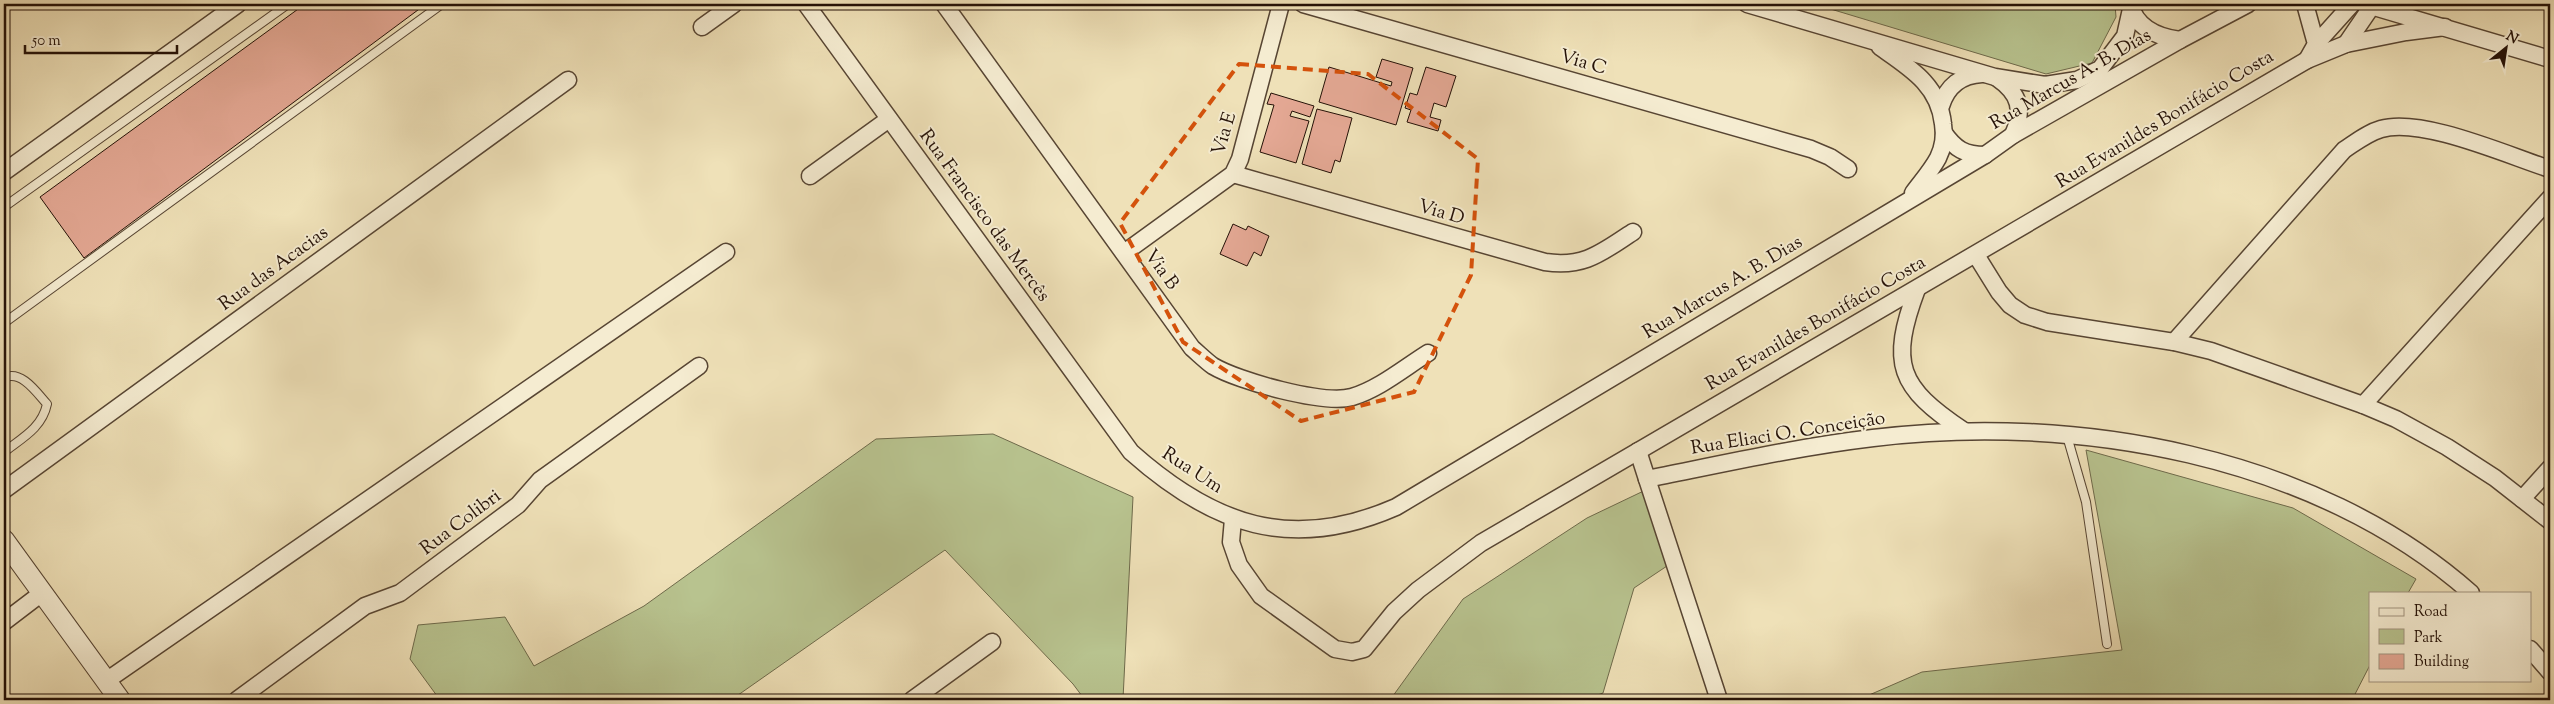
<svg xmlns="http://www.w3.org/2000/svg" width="2554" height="704" viewBox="0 0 2554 704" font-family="'Sorts Mill Goudy',serif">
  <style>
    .green { fill: #b8c38f; stroke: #6e6a4b }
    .building { fill: #e4a894; stroke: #241107 }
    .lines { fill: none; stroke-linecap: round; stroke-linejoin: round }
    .service-casing { stroke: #574533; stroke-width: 10 }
    .minor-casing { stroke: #574533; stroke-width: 19 }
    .tertiary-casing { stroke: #574533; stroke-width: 22 }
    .service { stroke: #f5ecd1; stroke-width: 8 }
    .minor { stroke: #f5ecd1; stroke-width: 16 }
    .tertiary { stroke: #f5ecd1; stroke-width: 20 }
    .marked { fill: none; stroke: #d4520c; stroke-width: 4; stroke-dasharray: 10 6; stroke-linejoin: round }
    .labels { text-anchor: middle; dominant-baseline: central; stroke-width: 4; stroke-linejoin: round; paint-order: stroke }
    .street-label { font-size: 19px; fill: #241107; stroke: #f5ecd1 }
  </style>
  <rect width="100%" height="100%" fill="#efe1b8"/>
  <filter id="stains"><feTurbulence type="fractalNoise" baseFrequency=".004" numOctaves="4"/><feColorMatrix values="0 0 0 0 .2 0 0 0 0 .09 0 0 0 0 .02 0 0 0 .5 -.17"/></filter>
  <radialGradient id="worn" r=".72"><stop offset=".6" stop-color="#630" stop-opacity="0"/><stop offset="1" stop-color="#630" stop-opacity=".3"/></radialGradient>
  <g class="green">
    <path d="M1814,4H2115L2116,17L2092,63L2046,74Z"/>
    <path d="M993,434L1133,497L1123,699L1126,700H1085L1073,684L945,550L731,700H440L410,659L418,625L505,617L534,666L644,606L876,439Z"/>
    <path d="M2086,450L2293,508L2416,579L2408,593H2370V665L2352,700L1860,699L1922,672L2122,650Z"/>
    <path d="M1654,486L1670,564L1634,588L1603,693L1585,700H1390L1463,599L1587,518Z"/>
  </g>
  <g class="building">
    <path d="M305,4H426L84,258L40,197Z"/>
    <path d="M1382,59L1413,68L1396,125L1319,102L1329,67L1391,86L1392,82L1376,77Z"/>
    <path d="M1426,67L1456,76L1446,107L1434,103L1430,117L1441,120L1438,131L1407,122L1411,110L1405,108L1410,93L1417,95Z"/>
    <path d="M1271,93L1314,106L1310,117L1292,111L1290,116L1309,121L1296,163L1260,152L1274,105L1267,104Z"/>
    <path d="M1317,109L1352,118L1340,162L1335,160L1331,173L1302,164Z"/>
    <path d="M1233,224L1246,230L1248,226L1269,236L1261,256L1254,252L1247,266L1220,254Z"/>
  </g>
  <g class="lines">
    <g class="service-casing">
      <g id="service">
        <path d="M4,207L288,4"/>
        <path d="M4,323L442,4"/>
        <path d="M4,378C21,369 37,393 47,404C42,428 22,438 4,452"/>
        <path d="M2067,436L2086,502L2107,644"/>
      </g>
    </g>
    <g class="minor-casing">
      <g id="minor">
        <path d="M806,4L1131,452C1213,525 1291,553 1396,507L1985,155L2013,135L2180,40L2248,4"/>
        <path d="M944,4L1192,348C1199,354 1206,361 1213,366C1238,381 1324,405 1352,397C1379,389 1404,368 1428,353"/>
        <path d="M1303,4L1811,149L1830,157L1848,169"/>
        <path d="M1747,4L1995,77L2045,85L2077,80L2100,69L2125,36L2131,9"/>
        <path d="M2130,4C2136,28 2157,37 2180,40"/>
        <path d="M2305,4L2316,44L2307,60"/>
        <path d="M2364,4L2550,59"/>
        <path d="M702,27L734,4"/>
        <path d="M2316,44L2352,4"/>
        <path d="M2346,44L2372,6"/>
        <path d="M1880,47C1910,68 1939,85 1943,124C1945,136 1943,148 1938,158C1931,171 1921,182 1913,193"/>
        <path d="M1997,78C2020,94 2024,110 2013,135"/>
        <path d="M1941,106C1947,86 1961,75 1982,74"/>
        <path d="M1944,133C1955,149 1965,155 1985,155"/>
        <path d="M4,172L238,4"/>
        <path d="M1233,174L1545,262C1585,268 1602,252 1633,232"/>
        <path d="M810,176L889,119"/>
        <path d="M1124,253L1233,174L1240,159L1281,4"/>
        <path d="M1976,255L1999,292L2010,305L2025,315L2047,322L2174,342L2211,351L2363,405L2396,419L2447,447L2495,478L2550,521"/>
        <path d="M1917,289C1889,364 1898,387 1964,431"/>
        <path d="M2174,342L2344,150C2356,142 2367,133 2381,129C2422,117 2509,156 2550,169"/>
        <path d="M2363,405L2550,198"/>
        <path d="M1638,451L1647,479C1722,464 1797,447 1873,438C2075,413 2315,455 2471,593"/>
        <path d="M1647,479L1719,700"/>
        <path d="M4,490L568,80"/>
        <path d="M2522,499L2550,468"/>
        <path d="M1233,519L1231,542L1239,565L1261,596L1335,649L1352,652L1364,649L1394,612L1418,590L1481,543L2307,60L2346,44L2406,32L2445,27"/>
        <path d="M4,622L42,593"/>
        <path d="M2530,649L2550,672"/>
        <path d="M106,681L726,252"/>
        <path d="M237,700L365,606L400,593L518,505L540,480L699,366"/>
        <path d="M912,700L992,642"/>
      </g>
    </g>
    <g class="tertiary-casing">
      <path id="tertiary" d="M4,540L120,700"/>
    </g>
    <use href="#service" class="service"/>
    <use href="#minor" class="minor"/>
    <use href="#tertiary" class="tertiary"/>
  </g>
  <path class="marked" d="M1239,64L1368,74L1478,159L1471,275L1414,392L1301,421L1183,342L1120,223Z"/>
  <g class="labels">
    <g class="street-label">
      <text transform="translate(1583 63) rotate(16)">Via C</text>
      <text transform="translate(2071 80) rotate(-30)">Rua Marcus A. B. Dias</text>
      <text transform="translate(2165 120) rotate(-31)">Rua Evanildes Bonifácio Costa</text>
      <text transform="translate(1225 134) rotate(-73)">Via E</text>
      <text transform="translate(1441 213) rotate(16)">Via D</text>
      <text transform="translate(984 216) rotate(54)">Rua Francisco das Mercês</text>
      <text transform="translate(274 269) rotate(-36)">Rua das Acacias</text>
      <text transform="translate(1161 270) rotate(54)">Via B</text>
      <text transform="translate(1723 288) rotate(-31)">Rua Marcus A. B. Dias</text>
      <text transform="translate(1816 324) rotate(-30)">Rua Evanildes Bonifácio Costa</text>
      <text transform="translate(1788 434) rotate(-9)">Rua Eliaci O. Conceição</text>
      <text transform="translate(1192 471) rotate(33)">Rua Um</text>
      <text transform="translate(461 523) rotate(-37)">Rua Colibri</text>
    </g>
  </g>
  <rect width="2554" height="704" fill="none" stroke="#efe1b8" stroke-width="20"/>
  <rect x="5" y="5" width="2544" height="694" fill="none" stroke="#241107" stroke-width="2.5"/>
  <rect x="10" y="10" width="2534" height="684" fill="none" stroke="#241107"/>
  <rect x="2369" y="592" width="162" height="90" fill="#f5ecd1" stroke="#a19480"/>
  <rect x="2379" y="608" width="25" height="8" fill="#f5ecd1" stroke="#a19480"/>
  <text x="2414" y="616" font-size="15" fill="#241107">Road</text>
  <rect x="2379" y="629" width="25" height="15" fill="#b8c38f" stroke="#a19480"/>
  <text x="2414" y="642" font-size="15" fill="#241107">Park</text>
  <rect x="2379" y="654" width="25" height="15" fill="#e4a894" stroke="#a19480"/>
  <text x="2414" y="666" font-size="15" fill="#241107">Building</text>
  <g transform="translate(2506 48) rotate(30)" stroke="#f5ecd1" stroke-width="4" paint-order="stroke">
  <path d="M0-4L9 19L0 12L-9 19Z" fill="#241107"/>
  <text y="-8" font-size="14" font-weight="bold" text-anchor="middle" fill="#241107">N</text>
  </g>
  <path d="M25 45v8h152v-8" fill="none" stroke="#241107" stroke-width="2.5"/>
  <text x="32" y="45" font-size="15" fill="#241107" stroke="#f5ecd1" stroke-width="4" paint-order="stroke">50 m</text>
  <rect width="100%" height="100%" filter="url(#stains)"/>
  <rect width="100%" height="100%" fill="url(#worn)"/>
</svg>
